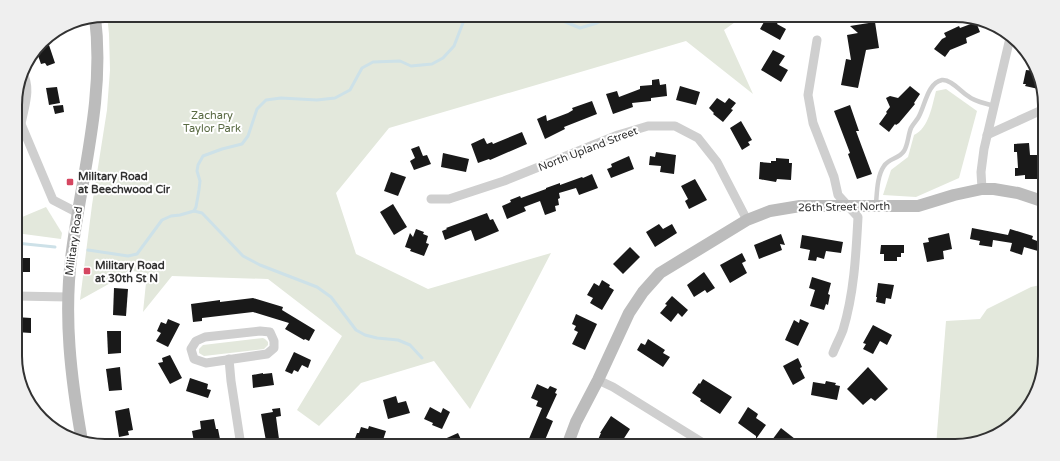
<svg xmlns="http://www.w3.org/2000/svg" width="1060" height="461" viewBox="0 0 1060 461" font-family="'Varela Round',sans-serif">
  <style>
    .green { fill: #e3e8dc }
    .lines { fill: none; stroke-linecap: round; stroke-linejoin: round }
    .stream { stroke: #cde1e8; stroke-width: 3 }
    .building { fill: #191919 }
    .lane { stroke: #cfcfcf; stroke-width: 4.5 }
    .street { stroke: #cfcfcf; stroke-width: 9 }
    .secondary { stroke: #bcbcbc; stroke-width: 12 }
    .poi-dot { fill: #d54761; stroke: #fff; stroke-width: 1.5 }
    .labels { text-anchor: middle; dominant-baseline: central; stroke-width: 4; stroke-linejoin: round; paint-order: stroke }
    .park-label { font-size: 11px; fill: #596a43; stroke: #fff }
    .street-label { font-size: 11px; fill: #323232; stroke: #fff }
    .poi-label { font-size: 11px; font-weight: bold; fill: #323232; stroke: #fff; text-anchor: start }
    .rim { fill: none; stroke: #323232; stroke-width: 2 }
  </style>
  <rect width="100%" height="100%" fill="#fff"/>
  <g class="green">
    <path d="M107,15H745L724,30L753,94L686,41L389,128L336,193L356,254L428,289L551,253L470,409L434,361L361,383L319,426L297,410L342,336L268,279L172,276L143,312L147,273L132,271L80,300L92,205L107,110L110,70L109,34Z"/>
    <path d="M946,89L977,111L959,178L916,197L883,195L891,170L908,157L914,135C929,128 932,106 936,91Z"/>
    <path d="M46,207L62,233L61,239L16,233L15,220Z"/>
    <path d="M1045,284V356L1038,390L1009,427L960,446H936L946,321L980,319L987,309L1031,287Z"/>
    <path d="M263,338L265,339L268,342V345L264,349L204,356L199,353V349L203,345Z"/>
  </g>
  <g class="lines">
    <g class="stream">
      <path d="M524,15H529"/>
      <path d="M556,15V18L580,28L597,23L613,15"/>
      <path d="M194,211L196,207L199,190L200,181L197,171L198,165L203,156L222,149L242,144L248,136L257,109L266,100L281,98L317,100L335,98L350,90L362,68L373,62L400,61L411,66L432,64L443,58L454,46L466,15"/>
      <path d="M16,243L55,247"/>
      <path d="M88,250L128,256L137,254L162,220L171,216L180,215L194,211L202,213L243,256L260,265L317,287L331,297L356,330L365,335L377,338L398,340L410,345L422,358"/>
    </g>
  </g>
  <g class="building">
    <path d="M768,15H782L777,24L786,29L780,40L760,29Z"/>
    <path d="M875,22L879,48L866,50L858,88L841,85L846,59L851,60L847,35L858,33L850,26Z"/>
    <path d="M976,22L980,32L966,38L967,43L950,50L945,57L934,49L942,39L946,37L944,33L959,26L960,28Z"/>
    <path d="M49,45L55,63L47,66L45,63L41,64L36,50Z"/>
    <path d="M773,50L785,56L779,65L788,70L781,82L761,70Z"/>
    <path d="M1026,70L1035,71L1043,90L1025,86L1026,84H1023Z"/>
    <path d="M659,79L660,85L666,84L667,96L651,98V101L632,103L633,107L613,114L606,94L617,91L619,97L640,89V86L652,85V80Z"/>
    <path d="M680,86L700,92L696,105L676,100Z"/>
    <path d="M910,86L920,94L914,103L915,104L899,123L896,125L895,124L889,132L879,124L887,113L886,112L890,107L886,98L890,96L898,98Z"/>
    <path d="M57,87L60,103L49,105L46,88Z"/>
    <path d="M717,98L725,103L729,98L736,103L731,109L733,110L723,122L713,114L714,113L709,108Z"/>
    <path d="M592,101L597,114L564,127L565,129L545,139L537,119L546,115L547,121L568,113L573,110L572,108Z"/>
    <path d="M63,105L64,112L55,114L53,106Z"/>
    <path d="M850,105L859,131H856L872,174L857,179L848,154L850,153L834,111Z"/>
    <path d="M741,121L752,140L748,142L750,145L742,150L730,128Z"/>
    <path d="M522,132L527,144L490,160L489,159L478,163L471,144L484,138L487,144L492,142L493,144Z"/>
    <path d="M1029,143L1030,155H1039L1040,179H1025V175L1015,176V168H1018L1017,152H1014V144Z"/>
    <path d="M419,146L423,156L427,155L431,164L414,170L410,161L415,158L411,149Z"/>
    <path d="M656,152L676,155L674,174L660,172L661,166L649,165L650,156L655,157Z"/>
    <path d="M443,153L469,159L466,172L441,167Z"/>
    <path d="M629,156L634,169L611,178L607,169L612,167L611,164Z"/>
    <path d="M776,158L789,159V163H792L791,180L777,179L776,182L759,179L760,162L771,163V161H776Z"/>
    <path d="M391,172L406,177L398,196L384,191Z"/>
    <path d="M592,174L598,188L579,195L576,188L559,193L560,198L558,199L559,205L555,206L556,211L545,215L540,201L524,207L526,211L507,219L502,206L511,202L510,200L520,196L521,198L546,189V188L560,183V185L582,177L583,178Z"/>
    <path d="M695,179L707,200L689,209L685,201L688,199L681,186Z"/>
    <path d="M393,204L407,227L394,235L380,212Z"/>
    <path d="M487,213L490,220L493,219L499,231L475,241L471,230L445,240L442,231L447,229L446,228Z"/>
    <path d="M659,224L663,229L672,224L677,233L655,247L646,232Z"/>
    <path d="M972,228L1008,235L1010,229L1033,236L1032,239L1045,244V253L1024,247L1022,255L1010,251L1012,243L993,240L992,247L979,245L980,241L970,239Z"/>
    <path d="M416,229L424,232L423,234L428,236L426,243L429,244L424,256L410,251L411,249L405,247L410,233L413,237Z"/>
    <path d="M949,233L952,249L943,251L944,259L927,262L923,243L929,242L928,238Z"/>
    <path d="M781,234L785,245L780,244L782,250L759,259L754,245Z"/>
    <path d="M802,235L843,242L841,253L826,251L824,259L817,257L816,261L808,260L810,250L800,248Z"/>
    <path d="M881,245H904V253H901V257H897V261H884V254H880Z"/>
    <path d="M630,247L640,257L623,274L613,264Z"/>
    <path d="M742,253L746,261L742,263L747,273L730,283L720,265Z"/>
    <rect x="16" y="258" width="14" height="14"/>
    <path d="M704,272L715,288L707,293L705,290L694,297L687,285Z"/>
    <path d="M812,277L831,283L828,294L830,295L828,305L826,304L824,310L810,306L815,290L809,288Z"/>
    <path d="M602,280L610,285L609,287L614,290L602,310L590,303L593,298L587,295L594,283L599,286Z"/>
    <path d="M878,283L894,285L891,299L886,298L885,304L876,302L877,297H876Z"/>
    <path d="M114,288L128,289L126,316L113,315Z"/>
    <path d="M672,296L688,310L682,317L678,313L671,322L660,313L667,305L665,304Z"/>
    <path d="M253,298L283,307L282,310L315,330L309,341L305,339L304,340L285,329L289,323L253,312L202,318V321L193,322L191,304L220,300V302Z"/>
    <path d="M576,314L597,324L585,350L572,344L578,332L574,330L576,326L572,324Z"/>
    <path d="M16,317L31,318V333L16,332Z"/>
    <path d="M168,319L180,324L168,347L156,341L161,333L157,331L161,322L166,324Z"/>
    <path d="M800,319L809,323L798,346L785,340L794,320L799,323Z"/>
    <path d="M873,325L892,335L887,345L880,341L873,354L863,349L866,344L863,343Z"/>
    <path d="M107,331H121V353L108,354Z"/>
    <path d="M648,339L665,350L663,353L670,357L663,367L637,350L641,343L645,345Z"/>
    <path d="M294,352L311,360L308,368L302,365L298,372L294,370L292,374L285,371Z"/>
    <path d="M170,355L182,378L170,384L158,363L163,362L162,358Z"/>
    <path d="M798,358L802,367L800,368L805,378L793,385L783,366Z"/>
    <path d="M120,367L122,390L109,391L106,369Z"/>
    <path d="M868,367L888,389L875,401L871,398L863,405L847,389Z"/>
    <path d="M263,373V374L272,373L274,385L253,388L252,375Z"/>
    <path d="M190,378L208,384L207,389L211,390L208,398L186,391Z"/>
    <path d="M703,379L732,397L720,414L700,401L701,399L692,393L699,383L700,384Z"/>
    <path d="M826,381L836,383L835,385L840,386L837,400L811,395L813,382L825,384Z"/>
    <path d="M537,384L548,389L550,386L557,389L555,393L557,394L546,418L553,421L545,440L540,438L537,444L528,441L542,408L536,406L538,401L531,398Z"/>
    <path d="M396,396L398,403L406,401L410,413L388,419L383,400Z"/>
    <path d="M430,407L441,413L443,408L450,412L442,429L432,425L433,423L424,419Z"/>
    <path d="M748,407L758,414L756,418L766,425L756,439V436L738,423Z"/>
    <path d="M129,408L133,430L128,431L129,435L119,437L115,411Z"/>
    <path d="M280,408L281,416L276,417L279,439L266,441L261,414L273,412L272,409Z"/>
    <path d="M611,416L630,429L619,446H595L601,433H600Z"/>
    <path d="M214,419L216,429H218L220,439L213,440L214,445L207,446H203L202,440L194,442L192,431L201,429L200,421Z"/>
    <path d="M369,426L386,431L382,443L379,442L378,446H360L353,444L357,433H359L361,427L368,429Z"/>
    <path d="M781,428L804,446H779L772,440Z"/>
    <path d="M458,433L464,446H429Z"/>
  </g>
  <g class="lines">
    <path class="lane" d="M876,204C877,192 877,176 884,166C889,158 899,159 904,151C908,145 908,135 911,128C913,124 916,121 918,118C925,107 927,83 942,80C951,79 961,92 968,96C975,102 985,103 994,106"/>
    <g class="street">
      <path d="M817,40L808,95L813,123L834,177L838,195L858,217C856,255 854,294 843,330C840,338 836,345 833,353"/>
      <path d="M15,122L21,124L53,200L78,213"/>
      <path d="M21,124C24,107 32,88 22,72"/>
      <path d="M987,135L1044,109"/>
      <path d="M982,189L981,172L984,149L1010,38"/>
      <path d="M431,199H449L504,181L618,135L648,126H675L698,138L717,162L747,220"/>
      <path d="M16,296L68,297"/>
      <path d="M260,331L270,332L274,341V348L267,354L206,363L194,359L191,349L196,341L205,337Z"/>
      <path d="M229,359L231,381L241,446"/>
      <path d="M598,380L613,387L708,446"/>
    </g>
    <g class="secondary">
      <path d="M82,441C71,379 63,315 72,251C82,174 105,96 95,17"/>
      <path d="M567,446L576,422L598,380L629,313L643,292L660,273L747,220L770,211L800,206H918L954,195L982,189H994L1018,193L1045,202"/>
    </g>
  </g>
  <g class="poi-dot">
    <rect x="66" y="178" width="8" height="8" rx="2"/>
    <rect x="83" y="267" width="8" height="8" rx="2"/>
  </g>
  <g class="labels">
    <g class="park-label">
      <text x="212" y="115">Zachary<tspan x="212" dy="13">Taylor Park</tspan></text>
    </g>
    <g class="street-label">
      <text transform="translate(588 149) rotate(-21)">North Upland Street</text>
      <text transform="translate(844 207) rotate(-1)">26th Street North</text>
      <text transform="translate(74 241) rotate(-82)">Military Road</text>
    </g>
    <g class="poi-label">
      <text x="78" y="176">Military Road<tspan x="78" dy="13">at Beechwood Cir</tspan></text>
      <text x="95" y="265">Military Road<tspan x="95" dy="13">at 30th St N</tspan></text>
    </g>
  </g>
  <path d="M0 0H1060V461H0ZM105 22H955A83 83 0 0 1 1038 105V356A83 83 0 0 1 955 439H105A83 83 0 0 1 22 356V105A83 83 0 0 1 105 22Z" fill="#efefef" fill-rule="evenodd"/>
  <path class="rim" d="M105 22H955A83 83 0 0 1 1038 105V356A83 83 0 0 1 955 439H105A83 83 0 0 1 22 356V105A83 83 0 0 1 105 22Z"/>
</svg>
